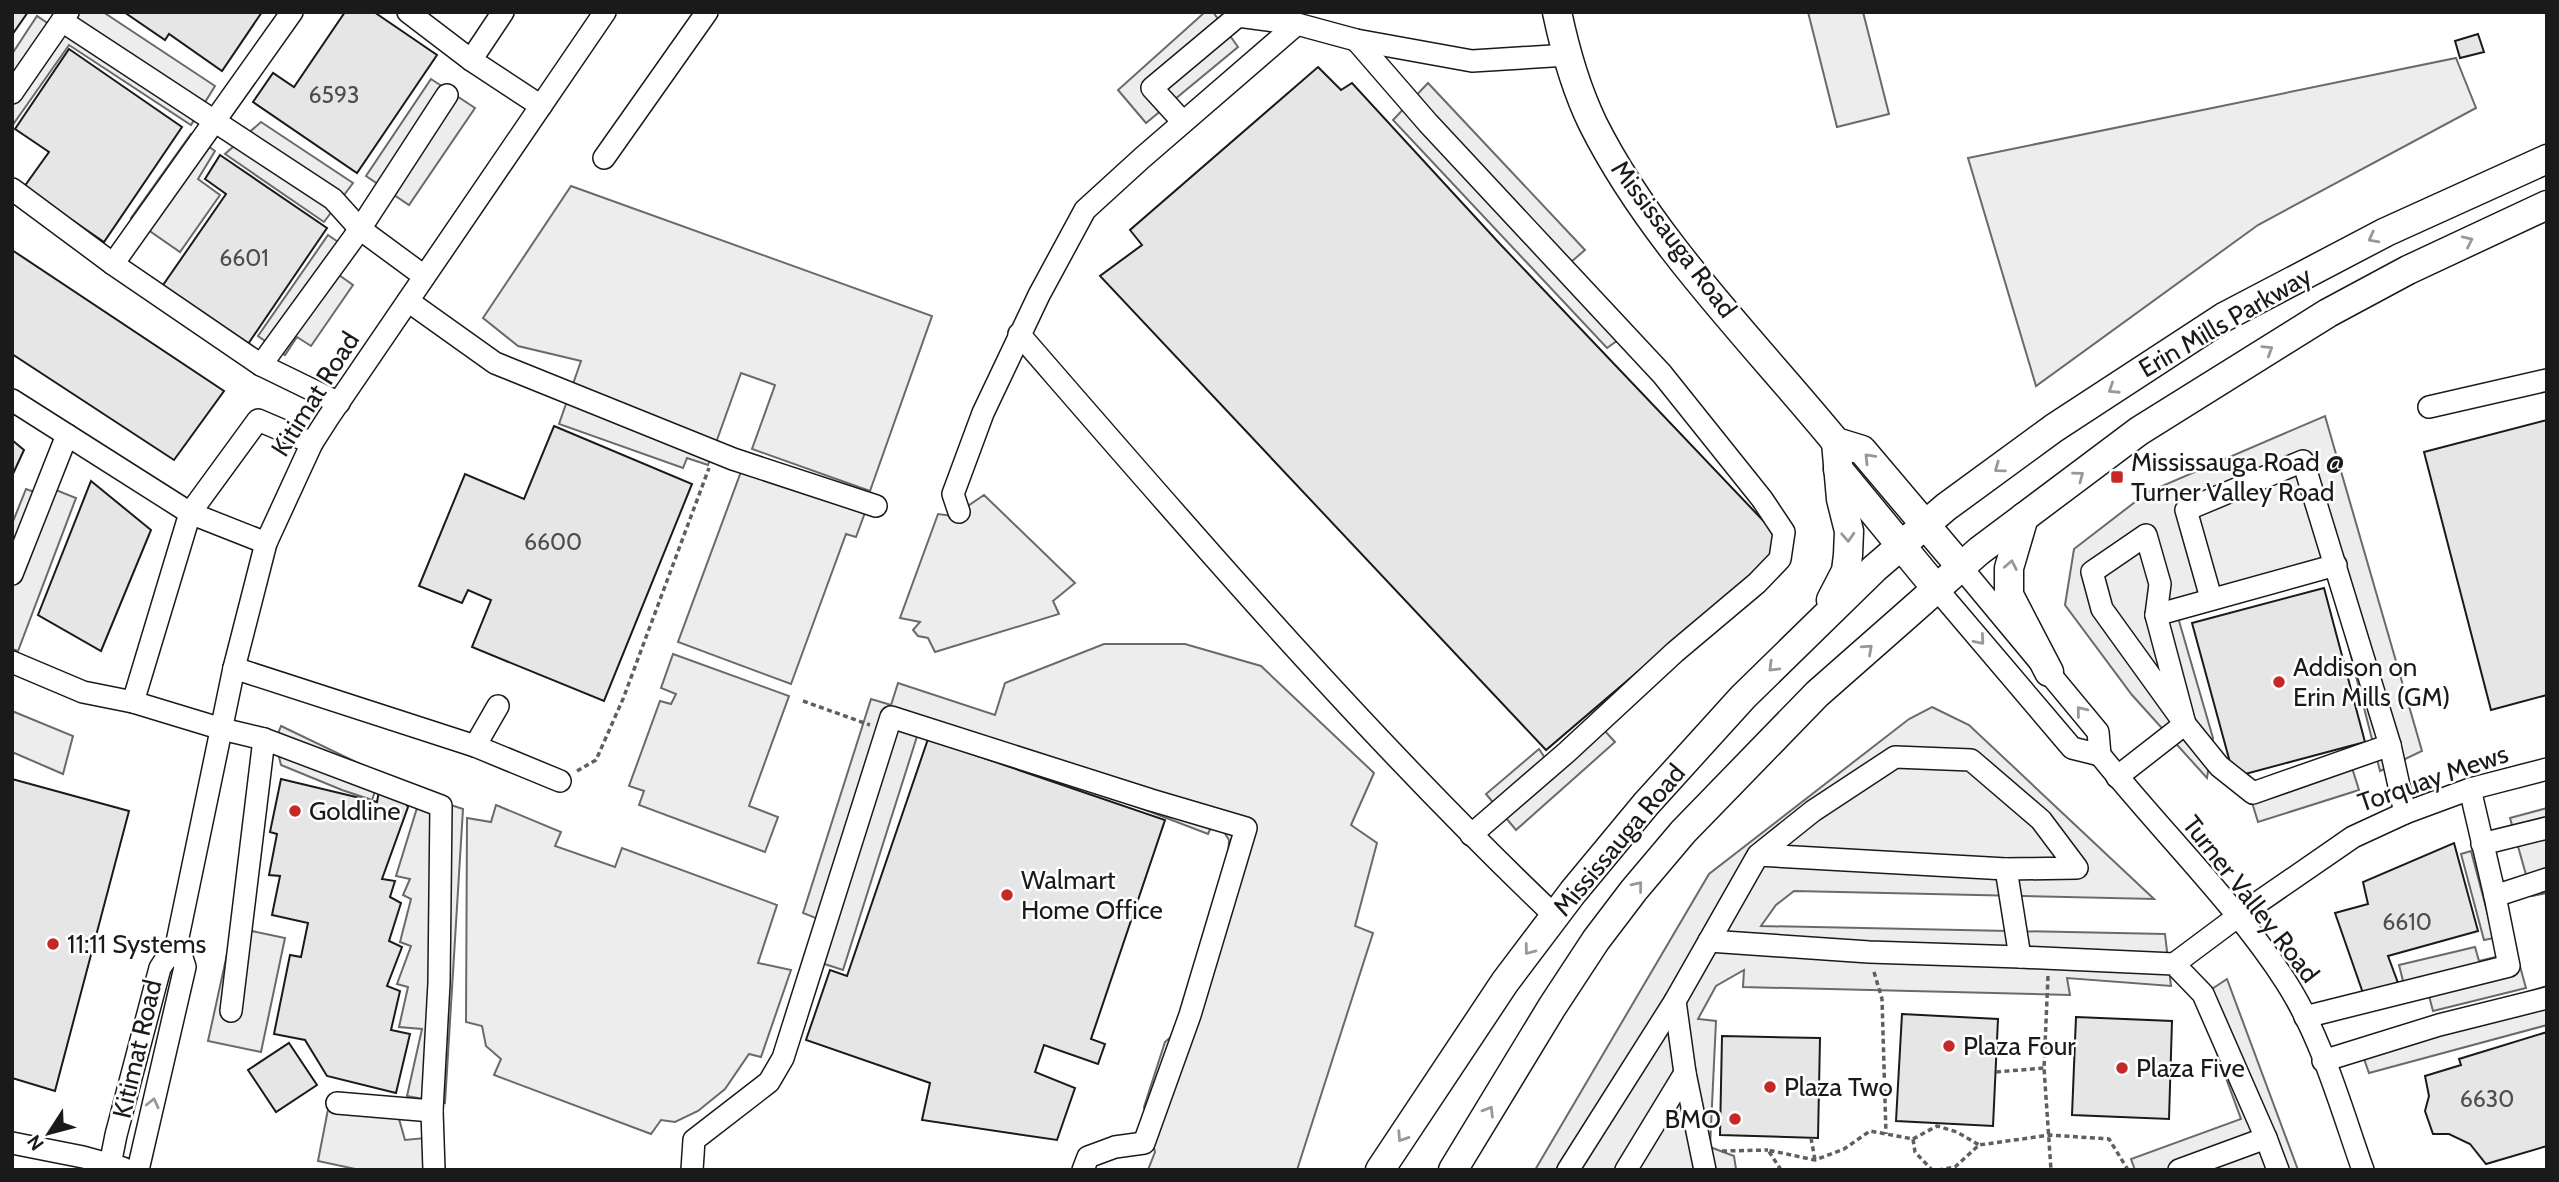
<svg xmlns="http://www.w3.org/2000/svg" width="2559" height="1182" viewBox="0 0 2559 1182" font-family="Cabin,sans-serif">
  <style>
    .parking { fill: #ededed; stroke: #6a6a6a; stroke-width: 2 }
    .building { fill: #e6e6e6; stroke: #1a1a1a; stroke-width: 2 }
    .lines { fill: none; stroke-linecap: round; stroke-linejoin: round }
    .minor-casing { stroke: #1a1a1a; stroke-width: 24 }
    .major-casing { stroke: #1a1a1a; stroke-width: 31 }
    .path { stroke: #5f5f5f; stroke-width: 3.5; stroke-dasharray: 5 3.5; stroke-linecap: butt }
    .minor { stroke: #fff; stroke-width: 21 }
    .major { stroke: #fff; stroke-width: 28 }
    .oneway { stroke: #989898 }
    .poi-dot { fill: #c62828; stroke: #fff; stroke-width: 2.5 }
    .labels { text-anchor: middle; dominant-baseline: central; stroke-width: 5; stroke-linejoin: round; paint-order: stroke }
    .number-label { font-size: 23px; fill: #4d4d4d }
    .street-label { font-size: 26px; fill: #1a1a1a; stroke: #fff }
    .poi-label { font-size: 26px; fill: #1a1a1a; stroke: #fff; text-anchor: start }
  </style>
  <rect width="100%" height="100%" fill="#fff"/>
  <g class="parking">
    <path d="M57,12H103L215,86L191,125L69,45L12,126V54L37,16L49,24Z"/>
    <path d="M1205,12H1213L1238,47L1146,123L1118,90Z"/>
    <path d="M1808,12H1863L1889,114L1837,127Z"/>
    <path d="M2456,58L2476,108L2258,225L2036,386L1968,158Z"/>
    <path d="M431,79L475,108L409,205L366,176Z"/>
    <path d="M1428,83L1585,250L1571,262L1632,330L1607,348L1393,120Z"/>
    <path d="M261,122L353,183L324,222L225,154Z"/>
    <path d="M191,134L215,151L198,179L220,195L180,252L131,218Z"/>
    <path d="M571,186L932,316L870,491L752,449L775,385L741,373L708,465L687,458L683,468L559,424L581,361L518,346L483,318Z"/>
    <path d="M328,235L354,253L339,275L353,285L311,346L297,337L285,355L258,336Z"/>
    <path d="M2325,416L2422,751L2380,771L2331,577L2177,614L2213,738L2207,778L2132,695L2065,605L2074,549L2148,492Z"/>
    <path d="M742,469L870,499L856,537L846,534L791,684L678,642Z"/>
    <path d="M41,484L76,498L18,651L12,649V524L26,489L37,493Z"/>
    <path d="M984,495L1075,583L1053,601L1059,614L935,652L928,638L918,636L913,630L920,622L900,618L938,514L953,516Z"/>
    <path d="M1104,644H1185L1261,666L1374,773L1351,825L1377,843L1355,926L1373,933L1297,1170H1148L1155,1152L1144,1107L1165,1042L1174,1034L1228,855L1229,840L1224,832L1212,825L1208,834L984,748L920,727L843,970L809,959L821,920L803,913L871,699L891,705L898,683L995,715L1005,683Z"/>
    <path d="M673,654L789,696L749,806L778,817L765,852L639,805L644,791L629,786L660,701L671,704L676,694L661,688Z"/>
    <path d="M1932,707L1969,725L2154,899L1794,891L1776,905L1761,926L2165,934L2171,986L2067,978L2070,995L1743,987L1744,970L1716,986L1698,1019L1716,1021L1710,1147L1734,1156L1736,1169L1535,1170L1709,874L1909,719Z"/>
    <path d="M12,711L73,736L63,774L12,752Z"/>
    <path d="M1592,717L1615,742L1516,830L1486,794L1539,749L1545,758Z"/>
    <path d="M281,726L381,774L372,800L342,790L281,765L275,741Z"/>
    <path d="M2348,755L2359,790L2258,822L2247,786Z"/>
    <path d="M421,795L463,809L445,1103L407,1096L422,1029L399,1027L408,987L397,984L411,946L400,942L411,899L403,895L410,879L396,876Z"/>
    <path d="M496,805L561,832L555,846L615,867L622,848L777,905L758,963L791,970L761,1057L749,1054L725,1089L698,1111L675,1122L661,1120L651,1134L494,1075L501,1059L486,1046L482,1026L466,1022L467,818L491,822Z"/>
    <path d="M2547,808V893L2532,896L2510,818Z"/>
    <path d="M2471,851L2494,938L2484,940L2461,854Z"/>
    <path d="M233,927L285,938L261,1052L208,1041Z"/>
    <path d="M2475,947L2479,961L2516,952L2526,988L2433,1011L2429,996L2408,1001L2399,965Z"/>
    <path d="M2227,979L2298,1170H2135L2131,1159L2241,1119L2197,999Z"/>
    <path d="M2547,986V1025L2369,1073L2358,1042Z"/>
    <path d="M330,1099L395,1105L405,1140L425,1138L427,1170H360L318,1161Z"/>
  </g>
  <g class="building">
    <path d="M12,12H28L12,35Z"/>
    <path d="M124,12H262L222,71L169,34L165,40Z"/>
    <path d="M345,12H374L437,55L357,173L253,102L273,73L294,87Z"/>
    <path d="M2478,34L2484,52L2460,58L2455,41Z"/>
    <path d="M69,49L182,127L104,242L24,187L49,152L15,129Z"/>
    <path d="M1318,67L1341,90L1352,83L1500,244L1774,532L1771,558L1546,750L1100,276L1142,245L1130,230Z"/>
    <path d="M220,155L327,228L246,347L161,288L226,194L205,179Z"/>
    <path d="M12,250L224,391L174,460L12,354Z"/>
    <path d="M2547,420V695L2491,710L2424,452Z"/>
    <path d="M554,426L692,484L604,701L472,647L491,600L468,590L462,603L419,586L465,474L524,499Z"/>
    <path d="M12,440L24,450L12,476Z"/>
    <path d="M91,481L151,530L101,651L38,615Z"/>
    <path d="M2324,588L2365,742L2234,777L2192,623Z"/>
    <path d="M928,739L1165,820L1091,1039L1105,1044L1098,1064L1044,1045L1035,1072L1075,1088L1057,1140L922,1120L930,1083L806,1040L830,970L847,976Z"/>
    <path d="M12,779L129,811L55,1091L12,1078Z"/>
    <path d="M281,779L377,802L379,791L403,798L408,807L382,879L395,881L390,897L401,903L389,941L402,947L387,986L400,991L391,1030L410,1034L396,1093L327,1076L305,1040L274,1034L290,955L301,957L308,923L272,915L280,876L269,875L277,834L270,832Z"/>
    <path d="M2454,843L2478,931L2388,956L2398,983L2364,996L2335,913L2368,904L2363,882Z"/>
    <path d="M1902,1014L1998,1019L1993,1126L1896,1121Z"/>
    <path d="M2076,1017L2172,1021L2169,1119L2072,1115Z"/>
    <path d="M2547,1032V1146L2486,1164L2470,1144L2449,1134H2433L2425,1111L2429,1096L2425,1076L2461,1065L2459,1059Z"/>
    <path d="M1722,1036L1820,1038L1818,1138L1720,1135Z"/>
    <path d="M289,1043L317,1085L276,1112L248,1070Z"/>
  </g>
  <g class="lines">
    <g class="minor-casing">
      <g id="minor">
        <path d="M408,12L471,60L541,106"/>
        <path d="M62,21L333,199L360,229L424,276"/>
        <path d="M1356,40L1428,123L1662,374L1762,499L1784,532L1780,559L1757,583L1675,652L1567,752L1471,835"/>
        <path d="M471,60L503,12"/>
        <path d="M12,93L68,12"/>
        <path d="M1183,122L1152,88L1238,16L1297,24"/>
        <path d="M604,158L707,12"/>
        <path d="M12,189L113,264L261,365"/>
        <path d="M113,264L292,12"/>
        <path d="M408,301L495,363L733,459L876,506"/>
        <path d="M1019,334C1192,533 1364,734 1555,916"/>
        <path d="M12,400L190,513L266,543"/>
        <path d="M339,403L261,365L360,229L447,95"/>
        <path d="M2429,407L2547,380"/>
        <path d="M959,512L953,494L983,413L1039,295L1085,210L1142,158L1297,24L1356,40L1472,61L1568,55"/>
        <path d="M1961,567L2098,732L2100,755C2160,830 2235,903 2286,982C2322,1038 2341,1108 2363,1170"/>
        <path d="M12,574L67,435"/>
        <path d="M1936,588L2072,748L2100,755"/>
        <path d="M2211,598L2186,510L2303,461L2390,745"/>
        <path d="M2156,615L2160,584L2146,535L2092,572L2102,609L2185,724L2219,766L2253,793L2390,745L2405,813"/>
        <path d="M12,662L83,692L133,702L222,729L264,739L441,806L439,983L432,1111L434,1170"/>
        <path d="M234,668L475,746L560,781"/>
        <path d="M133,702L190,513L258,420L312,443"/>
        <path d="M475,746L498,706"/>
        <path d="M2117,777L2185,724L2156,615L2336,565"/>
        <path d="M2470,789L2495,896L2547,879"/>
        <path d="M2482,844L2547,828"/>
        <path d="M2006,869L2020,957L2174,964L2203,994L2266,1138L2278,1170"/>
        <path d="M1709,941L1869,952L2020,957"/>
        <path d="M2174,964L2237,917L2353,837L2405,813L2470,789L2547,769"/>
        <path d="M231,1011L264,739"/>
        <path d="M2305,1017L2509,966L2495,896"/>
        <path d="M2323,1061L2439,1025L2547,998"/>
        <path d="M337,1103L432,1111"/>
        <path d="M12,1143L83,1157L123,1168"/>
        <path d="M109,1170L116,1135L160,968L177,942L234,668L266,543L312,443L328,418L605,12"/>
        <path d="M138,1170L185,967L177,942"/>
        <path d="M692,1170L694,1140L769,1082L783,1058L891,717L1151,800L1246,828L1190,1015L1144,1143L1115,1147L1088,1157L1083,1170"/>
        <path d="M1568,1170L1675,1001"/>
        <path d="M1626,1170L1685,1073"/>
        <path d="M1705,1170L1685,1073L1675,1001L1758,855L1813,811L1895,757L1971,760L2041,820L2077,868L2006,869L1758,855"/>
        <path d="M2179,1170L2266,1138"/>
      </g>
    </g>
    <g class="major-casing">
      <g id="major">
        <path d="M1557,12C1565,50 1576,89 1593,124C1651,240 1754,342 1836,442L1862,450L1961,567"/>
        <path d="M1838,469L1936,588"/>
        <path d="M2024,517L2009,568V595L2049,672"/>
        <path d="M1831,600L1846,571L1848,555L1849,531L1841,499L1836,442"/>
        <path d="M1380,1170L1505,982L1573,892L1646,804L1743,697L1875,568L1946,507L2054,428L2224,317L2386,232L2547,159"/>
        <path d="M1453,1170L1552,1007L1596,940L1634,890L1683,832L1817,694L1909,613L1979,551L2139,431L2328,313L2408,270L2547,205"/>
      </g>
    </g>
    <g class="path">
      <path d="M803,701L870,725"/>
      <path d="M577,771L596,760L623,699L709,468"/>
      <path d="M1874,972L1882,999L1886,1134"/>
      <path d="M2048,976L2044,1068L2051,1170"/>
      <path d="M1996,1072L2044,1068"/>
      <path d="M1811,1138L1815,1160"/>
      <path d="M1913,1139L1937,1126L1957,1132L1979,1145"/>
      <path d="M1722,1151L1768,1150"/>
      <path d="M1781,1170L1768,1150L1815,1160L1844,1149L1870,1131L1913,1139L1915,1152L1932,1170"/>
      <path d="M1938,1170L1955,1167L1979,1145L2050,1135L2109,1139L2128,1170"/>
    </g>
    <use href="#minor" class="minor"/>
    <use href="#major" class="major"/>
  </g>
  <defs><path id="oneway-chevron" d="M-2-3.5L2.5 0L-2 3.5" fill="none" stroke-width="1.6" stroke-linecap="round" stroke-linejoin="round" transform="scale(1.75)"/></defs>
  <g class="oneway">
    <use href="#oneway-chevron" transform="translate(2373 238) rotate(152)"/>
    <use href="#oneway-chevron" transform="translate(2468 241) rotate(-25)"/>
    <use href="#oneway-chevron" transform="translate(2268 350) rotate(-32)"/>
    <use href="#oneway-chevron" transform="translate(2113 389) rotate(147)"/>
    <use href="#oneway-chevron" transform="translate(1869 458) rotate(-134)"/>
    <use href="#oneway-chevron" transform="translate(1999 468) rotate(144)"/>
    <use href="#oneway-chevron" transform="translate(2079 476) rotate(-37)"/>
    <use href="#oneway-chevron" transform="translate(1848 537) rotate(87)"/>
    <use href="#oneway-chevron" transform="translate(2011 565) rotate(-79)"/>
    <use href="#oneway-chevron" transform="translate(1980 640) rotate(49)"/>
    <use href="#oneway-chevron" transform="translate(1868 649) rotate(-42)"/>
    <use href="#oneway-chevron" transform="translate(1773 667) rotate(135)"/>
    <use href="#oneway-chevron" transform="translate(2081 711) rotate(-129)"/>
    <use href="#oneway-chevron" transform="translate(1638 886) rotate(-51)"/>
    <use href="#oneway-chevron" transform="translate(1529 950) rotate(127)"/>
    <use href="#oneway-chevron" transform="translate(153 1103) rotate(-77)"/>
    <use href="#oneway-chevron" transform="translate(1489 1111) rotate(-59)"/>
    <use href="#oneway-chevron" transform="translate(1402 1137) rotate(123)"/>
  </g>
  <g class="poi-dot">
    <rect x="2110" y="470" width="14" height="14" rx="3.5"/>
    <circle cx="2279" cy="682" r="7"/>
    <circle cx="295" cy="811" r="7"/>
    <circle cx="1007" cy="895" r="7"/>
    <circle cx="53" cy="944" r="7"/>
    <circle cx="1949" cy="1046" r="7"/>
    <circle cx="2122" cy="1068" r="7"/>
    <circle cx="1770" cy="1087" r="7"/>
    <circle cx="1735" cy="1119" r="7"/>
  </g>
  <g class="labels">
    <g class="number-label">
      <text x="334" y="95">6593</text>
      <text x="244" y="258">6601</text>
      <text x="553" y="542">6600</text>
      <text x="2407" y="922">6610</text>
      <text x="2487" y="1099">6630</text>
    </g>
    <g class="street-label">
      <text transform="translate(1674 239) rotate(53)">Mississauga Road</text>
      <text transform="translate(2225 322) rotate(-30)">Erin Mills Parkway</text>
      <text transform="translate(315 394) rotate(-58)">Kitimat Road</text>
      <text transform="translate(2433 778) rotate(-19)">Torquay Mews</text>
      <text transform="translate(1619 840) rotate(-50)">Mississauga Road</text>
      <text transform="translate(2251 899) rotate(52)">Turner Valley Road</text>
      <text transform="translate(137 1049) rotate(-77)">Kitimat Road</text>
    </g>
    <g class="poi-label">
      <text x="2131" y="462">Mississauga Road @<tspan x="2131" dy="30">Turner Valley Road</tspan></text>
      <text x="2293" y="667">Addison on<tspan x="2293" dy="30">Erin Mills (GM)</tspan></text>
      <text x="309" y="811">Goldline</text>
      <text x="1021" y="880">Walmart<tspan x="1021" dy="30">Home Office</tspan></text>
      <text x="67" y="944">11:11 Systems</text>
      <text x="1963" y="1046">Plaza Four</text>
      <text x="2136" y="1068">Plaza Five</text>
      <text x="1784" y="1087">Plaza Two</text>
      <text x="1721" y="1119" text-anchor="end">BMO</text>
    </g>
  </g>
  <rect width="2559" height="1182" fill="none" stroke="#1a1a1a" stroke-width="28"/>
  <g transform="translate(49 1133) rotate(234)" stroke="#ffffff" stroke-width="5" paint-order="stroke">
  <path d="M0-5L12 26L0 18L-12 26Z" fill="#1a1a1a"/>
  <text y="-10" font-size="19" font-weight="bold" text-anchor="middle" fill="#1a1a1a">N</text>
  </g>
</svg>
